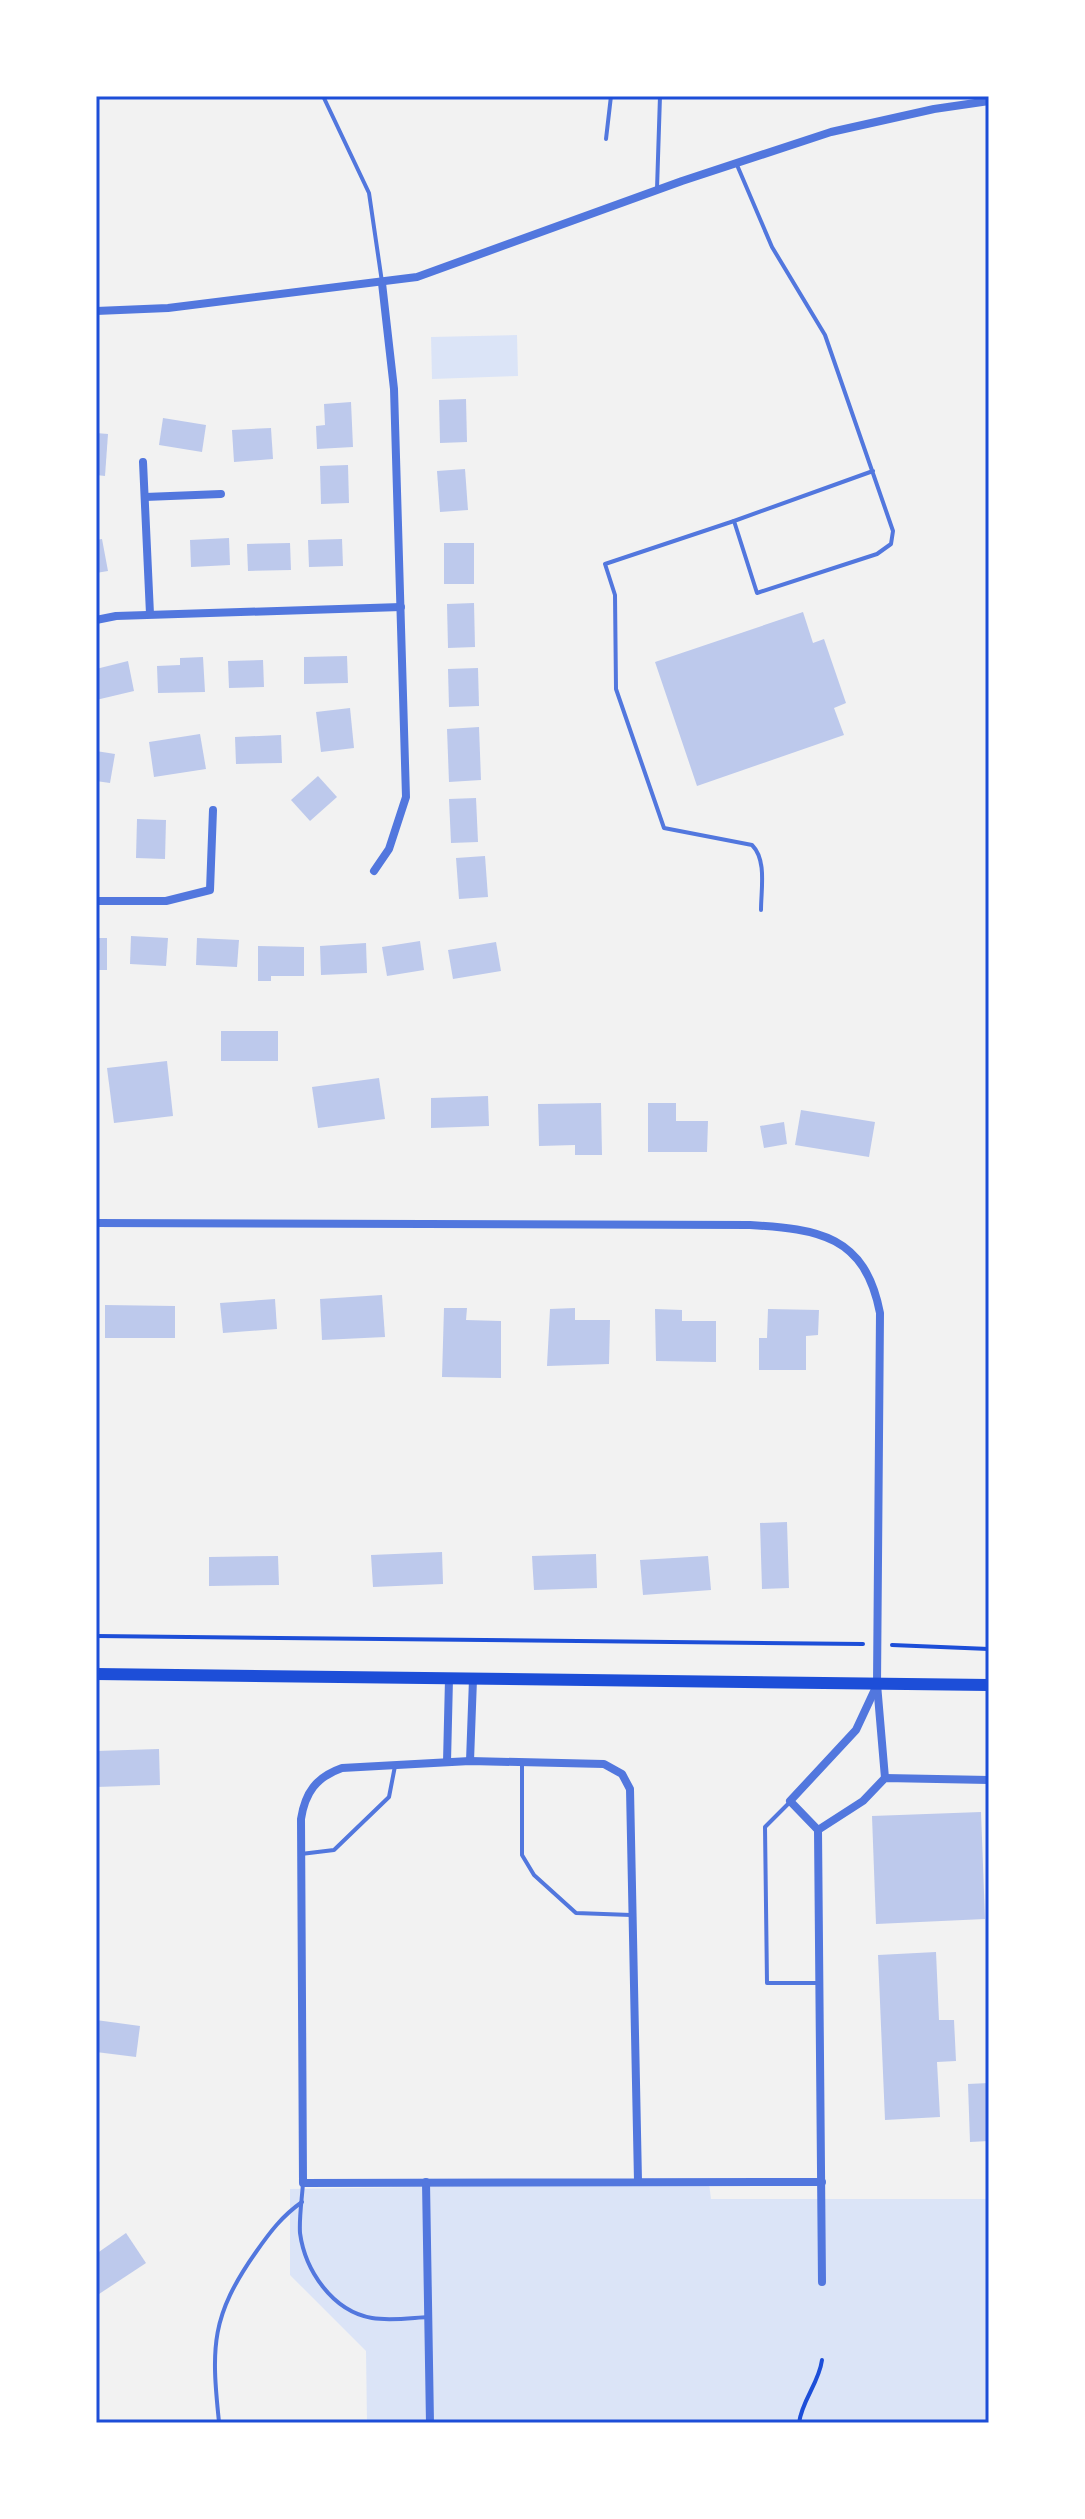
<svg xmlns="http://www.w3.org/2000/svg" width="1085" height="2519" viewBox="0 0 1085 2519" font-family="'Fira Sans Condensed',sans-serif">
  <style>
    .green { fill: #dbe4f7 }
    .building { fill: #bdc9ec }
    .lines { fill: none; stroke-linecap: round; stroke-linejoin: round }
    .path { stroke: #1d4ed8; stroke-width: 4 }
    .service { stroke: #5277de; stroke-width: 4 }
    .minor { stroke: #5277de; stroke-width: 8 }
    .secondary { stroke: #1d4ed8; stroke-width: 12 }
    .neatline { fill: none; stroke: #1d4ed8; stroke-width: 3 }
  </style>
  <rect width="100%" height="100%" fill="#f2f2f2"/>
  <g class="green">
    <path d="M517,335L518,376L432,379L431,337Z"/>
    <path d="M709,2183L711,2199H989V2423H367L366,2351L290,2275V2189Z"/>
  </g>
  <g class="building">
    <path d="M466,399L467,442L440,443L439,400Z"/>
    <path d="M351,402L353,447L317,449L316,426L325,425L324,404Z"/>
    <path d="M163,418L206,425L202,452L159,445Z"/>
    <path d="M271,428L273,459L234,462L232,430Z"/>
    <path d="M96,433L108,434L105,476L96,475Z"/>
    <path d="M348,465L349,503L321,504L320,466Z"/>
    <path d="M465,469L468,510L440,512L437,471Z"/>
    <path d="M229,538L230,565L191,567L190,540Z"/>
    <path d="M102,539L108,571L96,573V540Z"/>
    <path d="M342,539L343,566L309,567L308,540Z"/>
    <path d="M290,543L291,570L248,571L247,544Z"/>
    <rect x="444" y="543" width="30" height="41"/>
    <path d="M474,603L475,647L448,648L447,604Z"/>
    <path d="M803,612L813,643L824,639L846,703L834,708L844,735L697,786L655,662Z"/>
    <path d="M347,656L348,683L304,684V657Z"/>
    <path d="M203,657L205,692L158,693L157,666L180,665V658Z"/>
    <path d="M263,660L264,687L229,688L228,661Z"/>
    <path d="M128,661L134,691L96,700V669Z"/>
    <path d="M478,668L479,706L449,707L448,669Z"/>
    <path d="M350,708L354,748L321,752L316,712Z"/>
    <path d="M479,727L481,780L449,782L447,729Z"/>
    <path d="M200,734L206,769L154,777L149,742Z"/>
    <path d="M281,735L282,763L236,764L235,737Z"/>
    <path d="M96,751L115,754L110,783L96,781Z"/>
    <path d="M318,776L337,797L310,821L291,800Z"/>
    <path d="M476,798L478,842L451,843L449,799Z"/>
    <path d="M137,819L166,820L165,859L136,858Z"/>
    <path d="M485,856L488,897L459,899L456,858Z"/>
    <path d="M131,936L168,938L166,966L130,964Z"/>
    <rect x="96" y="938" width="11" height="32"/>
    <path d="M197,938L239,940L237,967L196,965Z"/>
    <path d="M420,941L424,970L387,976L382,947Z"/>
    <path d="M496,942L501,971L453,979L448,950Z"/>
    <path d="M366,943L367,973L321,975L320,946Z"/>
    <path d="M258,946L304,947V976H271V981H258Z"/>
    <rect x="221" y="1031" width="57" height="30"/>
    <path d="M167,1061L173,1116L114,1123L107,1068Z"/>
    <path d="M379,1078L385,1119L318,1128L312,1087Z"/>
    <path d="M488,1096L489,1126L431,1128V1098Z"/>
    <path d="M601,1103L602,1155H575V1145L539,1146L538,1104Z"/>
    <path d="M648,1103H676V1121H708L707,1152H648Z"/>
    <path d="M801,1110L875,1122L869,1157L795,1145Z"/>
    <path d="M784,1122L787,1144L764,1148L760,1126Z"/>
    <path d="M382,1295L385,1337L322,1340L320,1299Z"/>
    <path d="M275,1299L277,1329L223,1333L220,1303Z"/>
    <path d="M105,1305L175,1306V1338H105Z"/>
    <path d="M444,1308H467L466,1320L501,1321V1378L442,1377Z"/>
    <path d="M575,1308V1320H610L609,1364L547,1366L550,1309Z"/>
    <path d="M655,1309L682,1310V1321H716V1362L656,1361Z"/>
    <path d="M768,1309L819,1310L818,1335L806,1336V1370H759V1338H767Z"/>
    <path d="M787,1522L789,1588L762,1589L760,1523Z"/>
    <path d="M442,1552L443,1584L373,1587L371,1555Z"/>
    <path d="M596,1554L597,1588L534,1590L532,1556Z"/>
    <path d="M278,1556L279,1585L209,1586V1557Z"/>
    <path d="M708,1556L711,1590L643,1595L640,1560Z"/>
    <path d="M159,1749L160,1785L96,1787V1751Z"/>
    <path d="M981,1812L985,1919L876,1924L872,1816Z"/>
    <path d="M936,1952L939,2020H954L956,2061L937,2062L940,2117L885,2120L878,1955Z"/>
    <path d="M96,2020L140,2026L136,2057L96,2052Z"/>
    <path d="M989,2083V2141L970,2142L968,2084Z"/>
    <path d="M126,2233L146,2263L96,2296V2254Z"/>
  </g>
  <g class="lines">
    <g class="path">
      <path d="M96,1636L863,1644"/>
      <path d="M892,1645L989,1649"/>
      <path d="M799,2423C802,2400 819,2383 822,2360"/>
    </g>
    <g class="service">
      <path d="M323,96L369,193L382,282"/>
      <path d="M606,139L611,96"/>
      <path d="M737,165L772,247L825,335L893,531L891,544L877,554L757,593L734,521L873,471"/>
      <path d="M657,189L660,96"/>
      <path d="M734,521L605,564L615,595L616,689L664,828L752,845C767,860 761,889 761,910"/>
      <path d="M522,1764V1855L534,1875L576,1913L631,1915"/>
      <path d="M789,1803L765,1827L767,1983H819"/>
      <path d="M301,1854L334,1850L389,1797L395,1766"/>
      <path d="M303,2183C302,2199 299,2217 300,2233C305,2270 332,2311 372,2318C390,2321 410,2318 428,2317"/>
      <path d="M219,2422C211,2346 211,2316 256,2252C270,2232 282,2216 302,2202"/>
    </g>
    <g class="minor">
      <path d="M96,311L168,308L417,277L682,181L831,132L934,109L989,101"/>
      <path d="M143,462L150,614"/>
      <path d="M145,497L221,494"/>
      <path d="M96,620L116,616L401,607"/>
      <path d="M374,871L389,849L406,797L394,389L382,283"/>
      <path d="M96,901H166L210,890L213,810"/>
      <path d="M96,1223L750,1225C818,1229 865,1235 880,1313L877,1684L885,1778"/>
      <path d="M470,1761L473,1679"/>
      <path d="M447,1762L449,1679"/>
      <path d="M818,1830L863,1801L885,1778L989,1780"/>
      <path d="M638,2181L630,1789L622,1774L604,1764L470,1761L342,1768C316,1777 305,1793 301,1819L303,2183L822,2182"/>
      <path d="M426,2182L430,2423"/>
      <path d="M822,2282L818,1830L790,1801L856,1730L877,1685"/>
    </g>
    <path class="secondary" d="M96,1674L989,1685"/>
  </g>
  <rect width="1085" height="2519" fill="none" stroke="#ffffff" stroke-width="196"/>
  <rect x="98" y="98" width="889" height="2323" class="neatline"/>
</svg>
